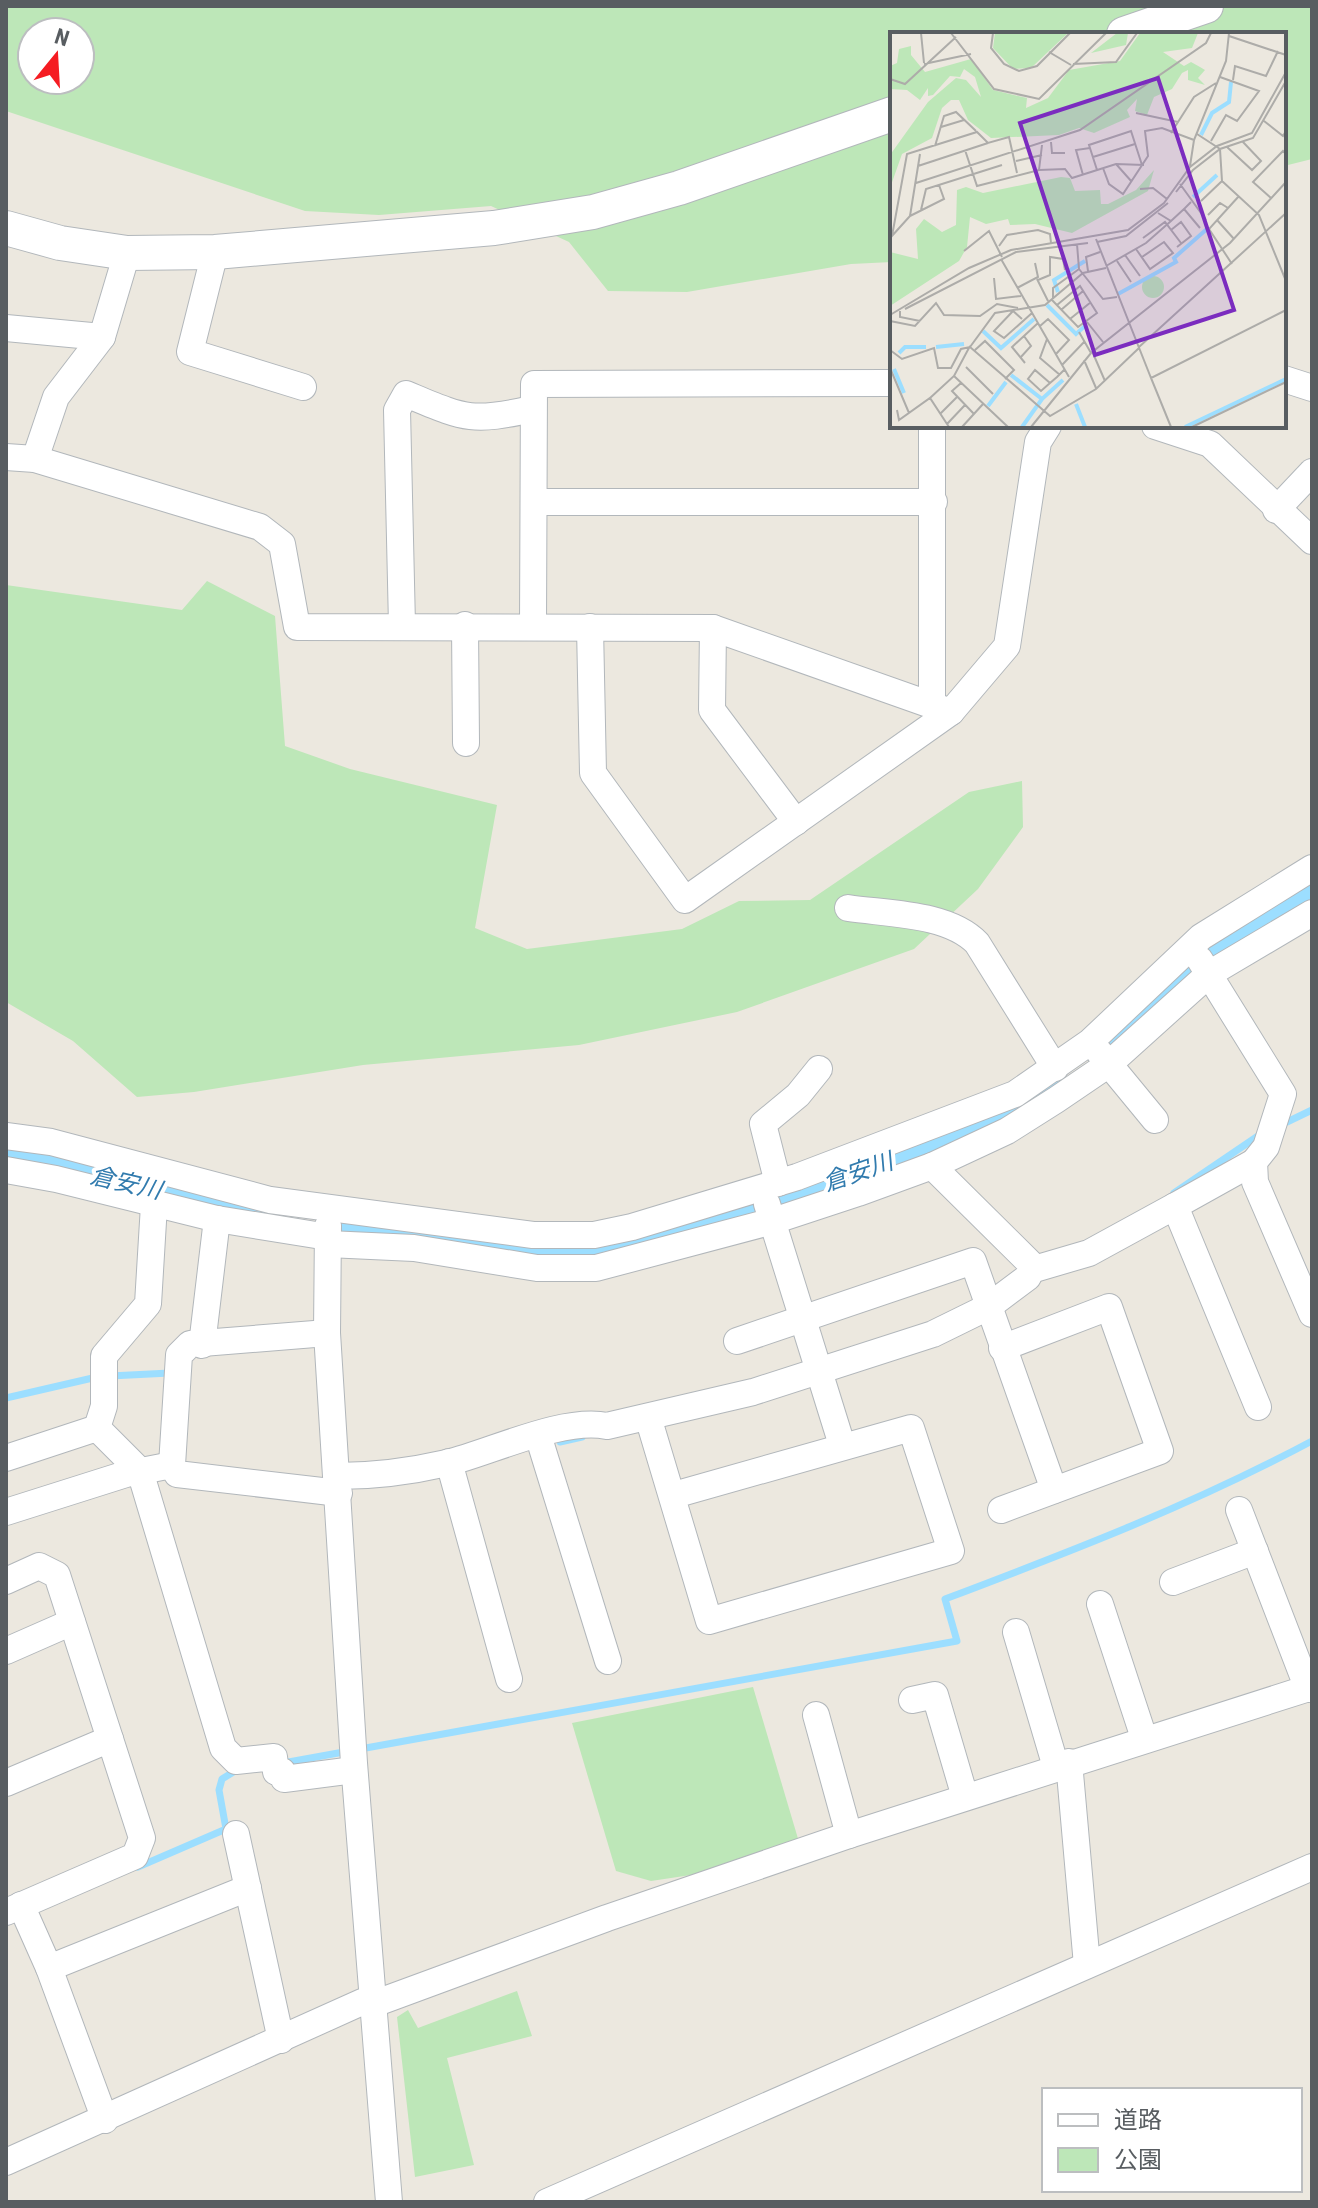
<svg xmlns="http://www.w3.org/2000/svg" width="1318" height="2208" viewBox="0 0 1318 2208" font-family="'Roboto Condensed','Noto Sans JP',sans-serif">
  <style>
    .green { fill: #bde7b8; fill-rule: evenodd }
    .lines { fill: none; stroke-linecap: round; stroke-linejoin: round }
    .stream { stroke: #9cdeff; stroke-width: 7 }
    .river { stroke: #9cdeff; stroke-width: 44 }
    .minor-casing { stroke: #b2b7bb; stroke-width: 28 }
    .tertiary-casing { stroke: #b2b7bb; stroke-width: 36 }
    .minor { stroke: #fff; stroke-width: 26 }
    .tertiary { stroke: #fff; stroke-width: 34 }
    .labels { text-anchor: middle; dominant-baseline: central; stroke-width: 8; stroke-linejoin: round; paint-order: stroke }
    .water-label { font-size: 24px; font-style: italic; fill: #317bae; stroke: #fff }
    .inset-river { fill: none; stroke: #9cdeff; stroke-width: 4 }
    .inset-road { fill: none; stroke: #adaca9; stroke-width: 2 }
    .view { fill: #7b2cbf; fill-opacity: 0.15; stroke: #7b2cbf; stroke-width: 4 }
    .inset-edge { fill: none; stroke: #585d61; stroke-width: 4 }
  </style>
  <rect width="100%" height="100%" fill="#ece8df"/>
  <g class="green">
    <path d="M6,6H1312V159L1284,166V34H892V262L851,264L687,292L608,291L569,242L491,206L379,215L305,211L6,111ZM32,32H80V80H32Z"/>
    <path d="M207,581L275,616L285,746L350,769L497,805L475,928L527,949L682,929L739,901L810,900L969,792L1022,781L1023,827L978,889L914,949L737,1012L579,1045L363,1065L194,1092L137,1097L73,1041L6,1002V585L182,610Z"/>
    <path d="M753,1687L799,1842L711,1872L651,1881L616,1871L572,1723Z"/>
    <path d="M517,1991L532,2036L447,2058L474,2165L415,2177L397,2017L408,2010L418,2028Z"/>
  </g>
  <g class="lines">
    <g class="stream">
      <path d="M1287,1122L1312,1110"/>
      <path d="M1174,1193L1258,1136"/>
      <path d="M110,1376L170,1373V1376"/>
      <path d="M6,1398L97,1377"/>
      <path d="M560,1442L582,1437"/>
      <path d="M283,1763L957,1641L945,1599C1072,1551 1192,1505 1312,1441"/>
      <path d="M138,1867L226,1829L219,1790L222,1779L235,1771"/>
    </g>
    <g class="river">
      <path d="M1109,1039L1192,966L1312,895"/>
      <path d="M6,1154L32,1157L246,1211"/>
      <path d="M337,1226L437,1236L522,1252L572,1255L606,1251L749,1211L928,1147L1025,1101L1045,1087"/>
    </g>
    <g class="minor-casing">
      <g id="minor">
        <path d="M215,252L190,352L303,387"/>
        <path d="M6,328L102,337"/>
        <path d="M1284,379L1312,388"/>
        <path d="M1155,426L1210,444L1312,541"/>
        <path d="M6,457L35,459L260,527L282,544L297,627L713,628L951,712"/>
        <path d="M35,459L56,397L102,337L127,253"/>
        <path d="M535,502H934"/>
        <path d="M1276,510L1312,472"/>
        <path d="M402,625L397,410L406,394C464,418 470,423 532,409"/>
        <path d="M465,625L466,743"/>
        <path d="M533,626L534,384L892,383"/>
        <path d="M590,627L593,773L685,900L951,712L1007,646L1038,442L1048,426"/>
        <path d="M713,628L712,710L796,822"/>
        <path d="M932,705V426"/>
        <path d="M848,908C888,914 948,913 977,943L1055,1068"/>
        <path d="M1200,960L1283,1094L1266,1147L1254,1162L1255,1182L1312,1314"/>
        <path d="M1099,1052L1155,1120"/>
        <path d="M6,1136L51,1142L270,1200L533,1235H594L632,1227L797,1177L1015,1094L1090,1042L1201,937L1312,868"/>
        <path d="M1254,1162L1175,1206L1258,1407"/>
        <path d="M932,1166L1032,1265L1031,1270"/>
        <path d="M6,1170L56,1179L217,1219L328,1237"/>
        <path d="M778,1183L763,1124L798,1095L819,1069"/>
        <path d="M767,1204L842,1445"/>
        <path d="M328,1226L327,1333L354,1763L389,2202"/>
        <path d="M328,1244L414,1248L537,1268H596L773,1221L858,1193L932,1166L1007,1131L1056,1100L1109,1064L1209,974L1312,913"/>
        <path d="M1031,1270L1089,1253L1175,1206"/>
        <path d="M737,1341L973,1261L1054,1490"/>
        <path d="M202,1345L217,1219"/>
        <path d="M648,1417L709,1621L951,1551L911,1428L674,1495"/>
        <path d="M97,1428L104,1406V1356L148,1304L154,1205"/>
        <path d="M538,1435L608,1661"/>
        <path d="M6,1458L97,1428L140,1471L223,1748L236,1761L274,1757L276,1772L282,1771L284,1779L354,1770"/>
        <path d="M449,1462L509,1679"/>
        <path d="M172,1465L179,1355L190,1344L327,1333"/>
        <path d="M338,1476C374,1476 412,1471 447,1463C492,1452 562,1417 607,1426L753,1392L933,1334L988,1307L1028,1277L1031,1270"/>
        <path d="M1001,1510L1160,1451L1109,1307L1002,1348"/>
        <path d="M1239,1510L1308,1689"/>
        <path d="M6,1512L126,1474L172,1465L177,1474L339,1493"/>
        <path d="M6,1581L39,1566L57,1575L142,1838L135,1856L6,1912"/>
        <path d="M1173,1582L1255,1551"/>
        <path d="M1100,1604L1144,1738"/>
        <path d="M1016,1632L1056,1767"/>
        <path d="M6,1651L72,1622"/>
        <path d="M912,1700L935,1695L965,1797"/>
        <path d="M816,1715L849,1835"/>
        <path d="M1069,1762L1087,1965"/>
        <path d="M6,1783L110,1739"/>
        <path d="M236,1834L281,2040"/>
        <path d="M21,1905L49,1968L105,2120"/>
        <path d="M49,1968L248,1888"/>
        <path d="M6,2162L362,2002H379L607,1918L849,1835L1312,1687"/>
        <path d="M547,2202L1312,1867"/>
      </g>
    </g>
    <g class="tertiary-casing">
      <g id="tertiary">
        <path d="M1124,34L1206,6"/>
        <path d="M6,228L60,243L127,253L215,252L494,228L593,212L679,188L892,114"/>
      </g>
    </g>
    <use href="#minor" class="minor"/>
    <use href="#tertiary" class="tertiary"/>
  </g>
  <g class="labels">
    <g class="water-label">
      <text transform="translate(858 1172) rotate(-19)">倉安川</text>
      <text transform="translate(126 1183) rotate(13)">倉安川</text>
    </g>
  </g>
  <g transform="translate(890 32)">
    <rect width="396" height="396" fill="#ece8df"/>
    <path d="M105,1H178L141,36L123,37L103,16ZM227,1H238L236,13L201,21ZM250,1H308L302,16L273,20L294,34L301,30L310,35L315,38L308,46L315,53L298,48V38L292,41L282,57L264,65L257,83L245,79L247,67L237,78L240,85L204,101L189,96L169,103L101,106L78,88L69,68H61L52,76L42,106L12,122L0,156V123L38,70L66,46L76,48L91,65L85,45L74,37L70,45L60,44L43,63L38,64V56L30,68L17,58L0,57V34L7,31L9,17L21,14V23L35,40L81,27L103,58L137,66L136,76L158,66L179,38L230,29ZM264,138L258,159L182,201L145,192L120,193L118,187L96,192L80,185L77,215L69,229L0,274V220L28,227L26,197L34,187L52,200L66,193L67,158L76,155L93,161L171,145L180,146L185,159L210,158L211,172H218L246,158ZM252 255a11 11 0 1 1 22 0a11 11 0 1 1-22 0Z" fill="#bde7b8"/>
    <path class="inset-river" d="M311,103L322,81L339,70L341,50M303,165L327,143M168,260L164,248L195,229M228,262L286,230L284,226L318,196M157,273L186,302L196,293M93,299L111,316L144,287M46,315L74,312M9,321L15,315H36M4,337L14,361M121,343L152,367L173,348M186,372L195,395M98,374L116,350M132,395L152,367M295,395L396,347"/>
    <path class="inset-road" d="M31,1L34,31M61,1L104,57L149,67L216,1M103,1L101,16L114,32L129,39L147,34L180,1M339,4L396,23M159,20L181,33M34,32L81,22M183,32L226,30L247,1M0,47L15,52L66,5M343,48L345,34L376,44L388,19M246,81L288,90M374,89L393,104L396,99M51,95L74,88M281,101L304,65L326,51M307,102L330,117L332,149L369,183L396,249M321,109L336,83L347,89L369,59L330,45M161,110L162,121H175M45,114L54,84L66,80L86,99M337,115L362,138L371,129L353,110M75,118L87,154L149,138L175,137L182,146L226,132L254,133M203,125L245,112M126,129L152,123M226,132L242,150M28,134L98,111M300,134L304,108L336,29L339,1M213,136L219,152L233,162L258,124L255,99L272,96L304,108M149,138L152,113M207,138L199,113L241,99L252,133M193,143L186,118L200,116M26,151L190,98L316,11L321,1M290,152L316,188M250,157L263,156L277,167M286,160L303,138L330,117L363,106L396,49M381,166L363,150L393,119L396,122M311,169L332,149M301,170L294,177L310,196M31,178L36,157L112,133M268,181L281,189L294,177M318,183L330,171L338,176M20,184L54,167L49,153M327,188L344,207M281,198L291,190L301,204L287,215M2,204L17,122L87,100L98,111L119,105L127,141M1,205L20,184L30,122M253,206L275,190L291,211M206,207L261,346M207,210L236,204L278,171M187,212L189,237M109,214L117,203L148,198L160,202L161,211M246,217L260,237L283,221L274,210L252,225M74,219L99,199L112,225M235,223L250,244M111,227L179,345M227,229L241,250M342,232L319,197L349,164M216,234L256,211L281,189M198,239L196,225L210,220M104,246L106,267L131,264M147,247L158,269M148,248L160,243V225L173,227L175,238M127,256L148,245L145,231M163,266V256L189,237L213,267L227,265M162,268L188,295L207,281L190,254L167,273M15,277L126,220L198,211M171,278L193,259M10,279V285L30,289M0,283L79,236L121,218L238,198L274,171L300,135L327,114L362,101L396,40M132,287L123,279L104,299L114,306L142,281M180,287L201,270M0,289L25,294L46,271L54,283L90,284L107,272L128,276M197,290L213,310M150,294L158,287L179,308L166,322M189,300L201,321M157,307L150,326L170,343M80,315L105,281L155,273L193,241L216,236M249,315L396,181M0,318L12,327L44,316L48,336H61L71,317L80,315L160,384L206,357L249,316M85,318L95,309L124,338L115,347M202,319L215,349M130,326L141,314L134,304M194,328L206,356M135,331L122,315L148,291M172,333L195,309M76,335L103,362M0,336L19,381M64,344L118,395M71,351L62,359L84,382M160,351L145,338L138,347L151,359L160,351L167,345L175,337M40,366L64,344L80,314M7,378L9,388L40,366L59,395M50,382L67,365M57,392L75,373M72,395L93,372M141,395L201,321L340,211L396,150M281,395L261,346L396,278M302,395L396,350"/>
    <path class="view" d="M268,46L344,278L205,323L130,91Z"/>
    <rect width="396" height="396" class="inset-edge"/>
  </g>
  <rect width="1318" height="2208" fill="none" stroke="#585d61" stroke-width="16"/>
  <rect x="1042" y="2088" width="260" height="104" fill="#ffffff" stroke="#bcbec0" stroke-width="2"/>
  <rect x="1058" y="2114" width="40" height="12" fill="#ffffff" stroke="#bcbec0" stroke-width="2"/>
  <text x="1114" y="2128" font-size="24" fill="#585d61">道路</text>
  <rect x="1058" y="2148" width="40" height="24" fill="#bde7b8" stroke="#bcbec0" stroke-width="2"/>
  <text x="1114" y="2168" font-size="24" fill="#585d61">公園</text>
  <g transform="translate(56 56) rotate(18)"><circle r="38" fill="#ffffff" stroke="#bcbec0" stroke-width="2"/>
  <path d="M0-6L14 30L0 20L-14 30Z" fill="#f51c22"/>
  <text y="-12" font-size="22" font-weight="bold" text-anchor="middle" fill="#585d61">N</text>
  </g>
</svg>
